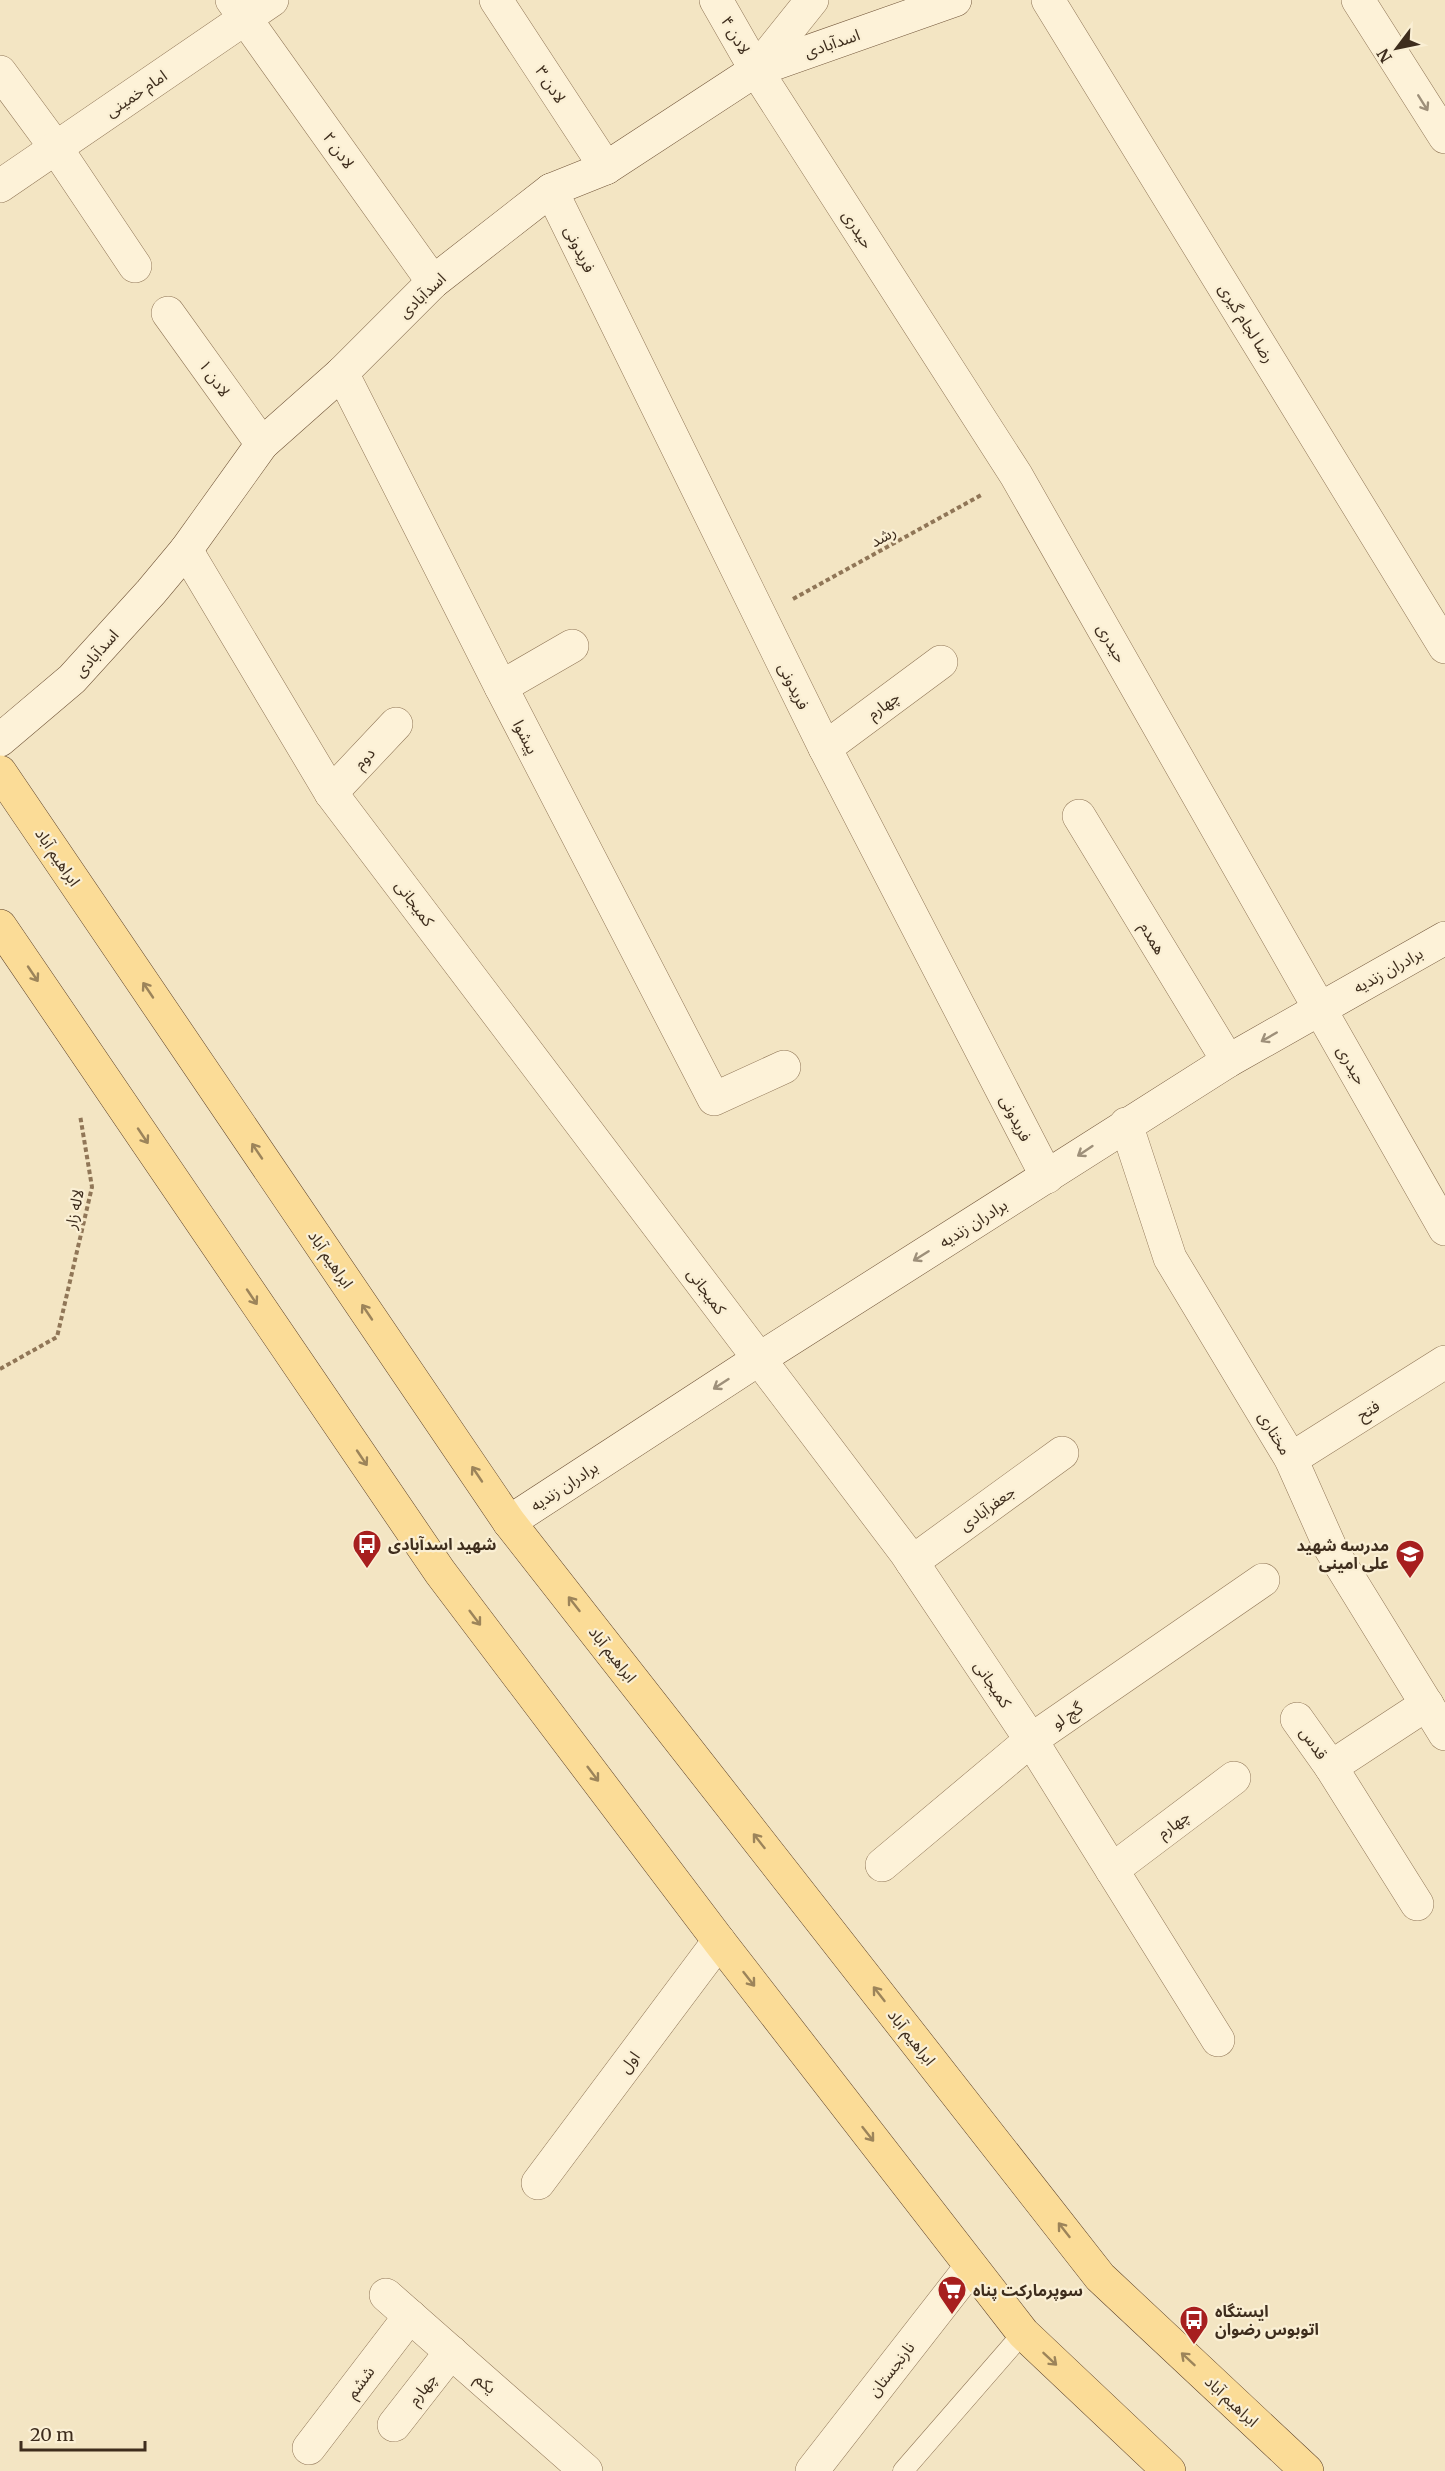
<svg xmlns="http://www.w3.org/2000/svg" width="1445" height="2471" viewBox="0 0 1445 2471" font-family="Merriweather,'Noto Sans Arabic',serif">
  <style>
    .lines { fill: none; stroke-linecap: round; stroke-linejoin: round }
    .lane-casing { stroke: #907657; stroke-width: 21 }
    .street-casing { stroke: #907657; stroke-width: 34 }
    .secondary-casing { stroke: #72563a; stroke-width: 34 }
    .primary-casing { stroke: #5e432b; stroke-width: 34 }
    .path { stroke: #907657; stroke-width: 4; stroke-dasharray: 4.5 3; stroke-linecap: butt }
    .lane { stroke: #fdf2d8; stroke-width: 20 }
    .street { stroke: #fdf2d8; stroke-width: 33 }
    .secondary { stroke: #fdf2d8; stroke-width: 33 }
    .primary { stroke: #fbdc97; stroke-width: 33 }
    .oneway { stroke: #9e907a }
    .oneway2 { stroke: #9c845a }
    .labels { text-anchor: middle; dominant-baseline: central; stroke-width: 4.5; stroke-linejoin: round; paint-order: stroke }
    .street-label { font-size: 16px; fill: #3e2d1d; stroke: #faefd4 }
    .poi-label { font-size: 16px; font-weight: bold; fill: #3e2d1d; stroke: #faefd4; text-anchor: start }
  </style>
  <rect width="100%" height="100%" fill="#f3e5c3"/>
  <g class="lines">
    <g class="lane-casing">
      <path id="lane" d="M903,2471L1023,2333"/>
    </g>
    <g class="street-casing">
      <g id="street">
        <path d="M232,0L433,282"/>
        <path d="M496,0L606,168"/>
        <path d="M716,0L756,70L1016,475L1445,1229"/>
        <path d="M1048,0L1445,647"/>
        <path d="M1358,0L1445,137"/>
        <path d="M756,70L812,0"/>
        <path d="M0,72L56,148L135,266"/>
        <path d="M0,186L272,0"/>
        <path d="M551,190L825,748L1047,1177"/>
        <path d="M168,313L262,444"/>
        <path d="M342,373L501,687L714,1099L784,1067"/>
        <path d="M186,550L331,793L906,1553L1031,1740L1218,2040"/>
        <path d="M501,687L572,646"/>
        <path d="M825,748L941,662"/>
        <path d="M331,793L396,724"/>
        <path d="M1079,816L1228,1061"/>
        <path d="M1126,1124L1170,1258L1291,1459L1331,1549L1445,1734"/>
        <path d="M1291,1459L1445,1362"/>
        <path d="M912,1562L1062,1453"/>
        <path d="M1297,1719L1331,1767"/>
        <path d="M882,1865L1031,1740L1263,1580"/>
        <path d="M1112,1870L1234,1778"/>
        <path d="M1417,1904L1331,1767L1427,1704"/>
        <path d="M538,2183L719,1941"/>
        <path d="M386,2295L586,2471"/>
        <path d="M394,2425L451,2352"/>
        <path d="M309,2448L410,2316"/>
        <path d="M812,2471L971,2267"/>
      </g>
    </g>
    <g class="secondary-casing">
      <g id="secondary">
        <path d="M0,740L72,679L151,592L186,550L262,444L342,373L433,282L551,190L606,168L756,70L955,0"/>
        <path d="M509,1522L759,1359L1228,1061L1445,938"/>
      </g>
    </g>
    <g class="primary-casing">
      <g id="primary">
        <path d="M0,772L509,1522L1100,2277L1307,2471"/>
        <path d="M0,926L440,1572L719,1941L1023,2333L1169,2471"/>
      </g>
    </g>
    <g class="path">
      <path d="M793,599L983,494"/>
      <path d="M0,1369L57,1337L92,1187L80,1115"/>
    </g>
    <use href="#lane" class="lane"/>
    <use href="#street" class="street"/>
    <use href="#secondary" class="secondary"/>
    <use href="#primary" class="primary"/>
  </g>
  <defs><path id="oneway-shaft" d="M-6 0H5M1.5-3L5.5 0L1.5 3" fill="none" stroke-width="1.6" stroke-linecap="round" stroke-linejoin="round" transform="scale(1.5)"/></defs>
  <g class="oneway">
    <use href="#oneway-shaft" transform="translate(1423 103) rotate(58)"/>
    <use href="#oneway-shaft" transform="translate(1269 1037) rotate(150)"/>
    <use href="#oneway-shaft" transform="translate(1085 1151) rotate(146)"/>
    <use href="#oneway-shaft" transform="translate(921 1256) rotate(148)"/>
    <use href="#oneway-shaft" transform="translate(721 1384) rotate(147)"/>
  </g>
  <g class="oneway2">
    <use href="#oneway-shaft" transform="translate(33 974) rotate(56)"/>
    <use href="#oneway-shaft" transform="translate(148 990) rotate(-124)"/>
    <use href="#oneway-shaft" transform="translate(143 1136) rotate(56)"/>
    <use href="#oneway-shaft" transform="translate(257 1151) rotate(-124)"/>
    <use href="#oneway-shaft" transform="translate(252 1297) rotate(56)"/>
    <use href="#oneway-shaft" transform="translate(367 1312) rotate(-124)"/>
    <use href="#oneway-shaft" transform="translate(362 1458) rotate(56)"/>
    <use href="#oneway-shaft" transform="translate(477 1474) rotate(-124)"/>
    <use href="#oneway-shaft" transform="translate(574 1604) rotate(-128)"/>
    <use href="#oneway-shaft" transform="translate(475 1618) rotate(53)"/>
    <use href="#oneway-shaft" transform="translate(593 1774) rotate(53)"/>
    <use href="#oneway-shaft" transform="translate(759 1841) rotate(-128)"/>
    <use href="#oneway-shaft" transform="translate(749 1979) rotate(52)"/>
    <use href="#oneway-shaft" transform="translate(879 1994) rotate(-128)"/>
    <use href="#oneway-shaft" transform="translate(868 2134) rotate(52)"/>
    <use href="#oneway-shaft" transform="translate(1064 2230) rotate(-128)"/>
    <use href="#oneway-shaft" transform="translate(1050 2359) rotate(43)"/>
    <use href="#oneway-shaft" transform="translate(1188 2359) rotate(-137)"/>
  </g>
  <defs>
    <g id="bus-pin" transform="scale(1.5)"><path d="M0 17L-7.5 6A9.5 9.5 0 1 1 7.5 6Z" fill="#a71f1f" stroke="#faefd4"/><path d="M-5-6H5V4H4V6H2V4H-2V6H-4V4H-5ZM-3.5-4V0h7V-4ZM-3.5 1.2v1.5H-2V1.2ZM2 1.2v1.5H3.5V1.2Z" fill="#fff"/></g>
    <g id="school-pin" transform="scale(1.5)"><path d="M0 17L-7.5 6A9.5 9.5 0 1 1 7.5 6Z" fill="#a71f1f" stroke="#faefd4"/><path d="M0-5L7-2L0 1L-7-2ZM-4 1L0 2.5L4 1V4Q0 6-4 4Z" fill="#fff"/></g>
    <g id="supermarket-pin" transform="scale(1.5)"><path d="M0 17L-7.5 6A9.5 9.5 0 1 1 7.5 6Z" fill="#a71f1f" stroke="#faefd4"/><path d="M-6-5.5h2.5l.6 2H6L4.5 2H-2.5L-4.4-4H-6ZM-1.5 3.2a1.3 1.3 0 1 0 .1 0ZM3 3.2a1.3 1.3 0 1 0 .1 0Z" fill="#fff"/></g>
  </defs>
  <g fill-rule="evenodd">
    <use href="#bus-pin" x="367" y="1544"/>
    <use href="#school-pin" x="1410" y="1554"/>
    <use href="#supermarket-pin" x="952" y="2290"/>
    <use href="#bus-pin" x="1194" y="2320"/>
  </g>
  <g class="labels">
    <g class="street-label">
      <text transform="translate(736 35) rotate(60)">لادن ۴</text>
      <text transform="translate(832 43) rotate(-19)">اسدآبادی</text>
      <text transform="translate(551 84) rotate(57)">لادن ۳</text>
      <text transform="translate(136 93) rotate(-34)">امام خمینی</text>
      <text transform="translate(339 150) rotate(54)">لادن ۲</text>
      <text transform="translate(858 229) rotate(57)">حیدری</text>
      <text transform="translate(580 249) rotate(64)">فریدونی</text>
      <text transform="translate(422 295) rotate(-43)">اسدآبادی</text>
      <text transform="translate(1247 323) rotate(58)">رضا لجام گیری</text>
      <text transform="translate(215 378) rotate(55)">لادن ۱</text>
      <text transform="translate(883 536) rotate(-29)">رشد</text>
      <text transform="translate(1112 643) rotate(60)">حیدری</text>
      <text transform="translate(96 653) rotate(-48)">اسدآبادی</text>
      <text transform="translate(794 686) rotate(64)">فریدونی</text>
      <text transform="translate(883 705) rotate(-37)">چهارم</text>
      <text transform="translate(526 737) rotate(63)">پیشوا</text>
      <text transform="translate(364 758) rotate(-47)">دوم</text>
      <text transform="translate(58 857) rotate(56)">ابراهیم آباد</text>
      <text transform="translate(415 903) rotate(53)">کمیجانی</text>
      <text transform="translate(1153 938) rotate(59)">همدم</text>
      <text transform="translate(1388 970) rotate(-29)">برادران زندیه</text>
      <text transform="translate(1352 1065) rotate(60)">حیدری</text>
      <text transform="translate(1016 1118) rotate(63)">فریدونی</text>
      <text transform="translate(74 1209) rotate(-78)">لاله زار</text>
      <text transform="translate(973 1223) rotate(-32)">برادران زندیه</text>
      <text transform="translate(331 1259) rotate(56)">ابراهیم آباد</text>
      <text transform="translate(707 1291) rotate(53)">کمیجانی</text>
      <text transform="translate(1368 1410) rotate(-32)">فتح</text>
      <text transform="translate(1275 1433) rotate(59)">مختاری</text>
      <text transform="translate(564 1486) rotate(-33)">برادران زندیه</text>
      <text transform="translate(987 1508) rotate(-36)">جعفرآبادی</text>
      <text transform="translate(613 1654) rotate(52)">ابراهیم آباد</text>
      <text transform="translate(993 1684) rotate(56)">کمیجانی</text>
      <text transform="translate(1067 1715) rotate(-35)">گچ لو</text>
      <text transform="translate(1314 1743) rotate(55)">قدس</text>
      <text transform="translate(1173 1824) rotate(-37)">چهارم</text>
      <text transform="translate(912 2037) rotate(52)">ابراهیم آباد</text>
      <text transform="translate(629 2062) rotate(-53)">اول</text>
      <text transform="translate(891 2369) rotate(-52)">نارنجستان</text>
      <text transform="translate(360 2382) rotate(-53)">ششم</text>
      <text transform="translate(486 2383) rotate(41)">یکم</text>
      <text transform="translate(422 2389) rotate(-52)">چهارم</text>
      <text transform="translate(1232 2401) rotate(43)">ابراهیم آباد</text>
    </g>
    <g class="poi-label">
      <text x="388" y="1544">شهید اسدآبادی</text>
      <text x="1389" y="1545" text-anchor="end">مدرسه شهید<tspan x="1389" dy="18">علی امینی</tspan></text>
      <text x="973" y="2290">سوپرمارکت پناه</text>
      <text x="1215" y="2311">ایستگاه<tspan x="1215" dy="18">اتوبوس رضوان</tspan></text>
    </g>
  </g>
  <g transform="translate(1397 48) rotate(238)" stroke="#faefd4" stroke-width="4.5" paint-order="stroke">
  <path d="M0-4.5L10 22L0 15L-10 22Z" fill="#3e2d1d"/>
  <text y="-9" font-size="16" font-weight="bold" text-anchor="middle" fill="#3e2d1d">N</text>
  </g>
  <path d="M21 2441v9h124v-9" fill="none" stroke="#3e2d1d" stroke-width="3"/>
  <text x="30" y="2441" font-size="18" fill="#3e2d1d" stroke="#faefd4" stroke-width="4.5" paint-order="stroke">20 m</text>
</svg>
